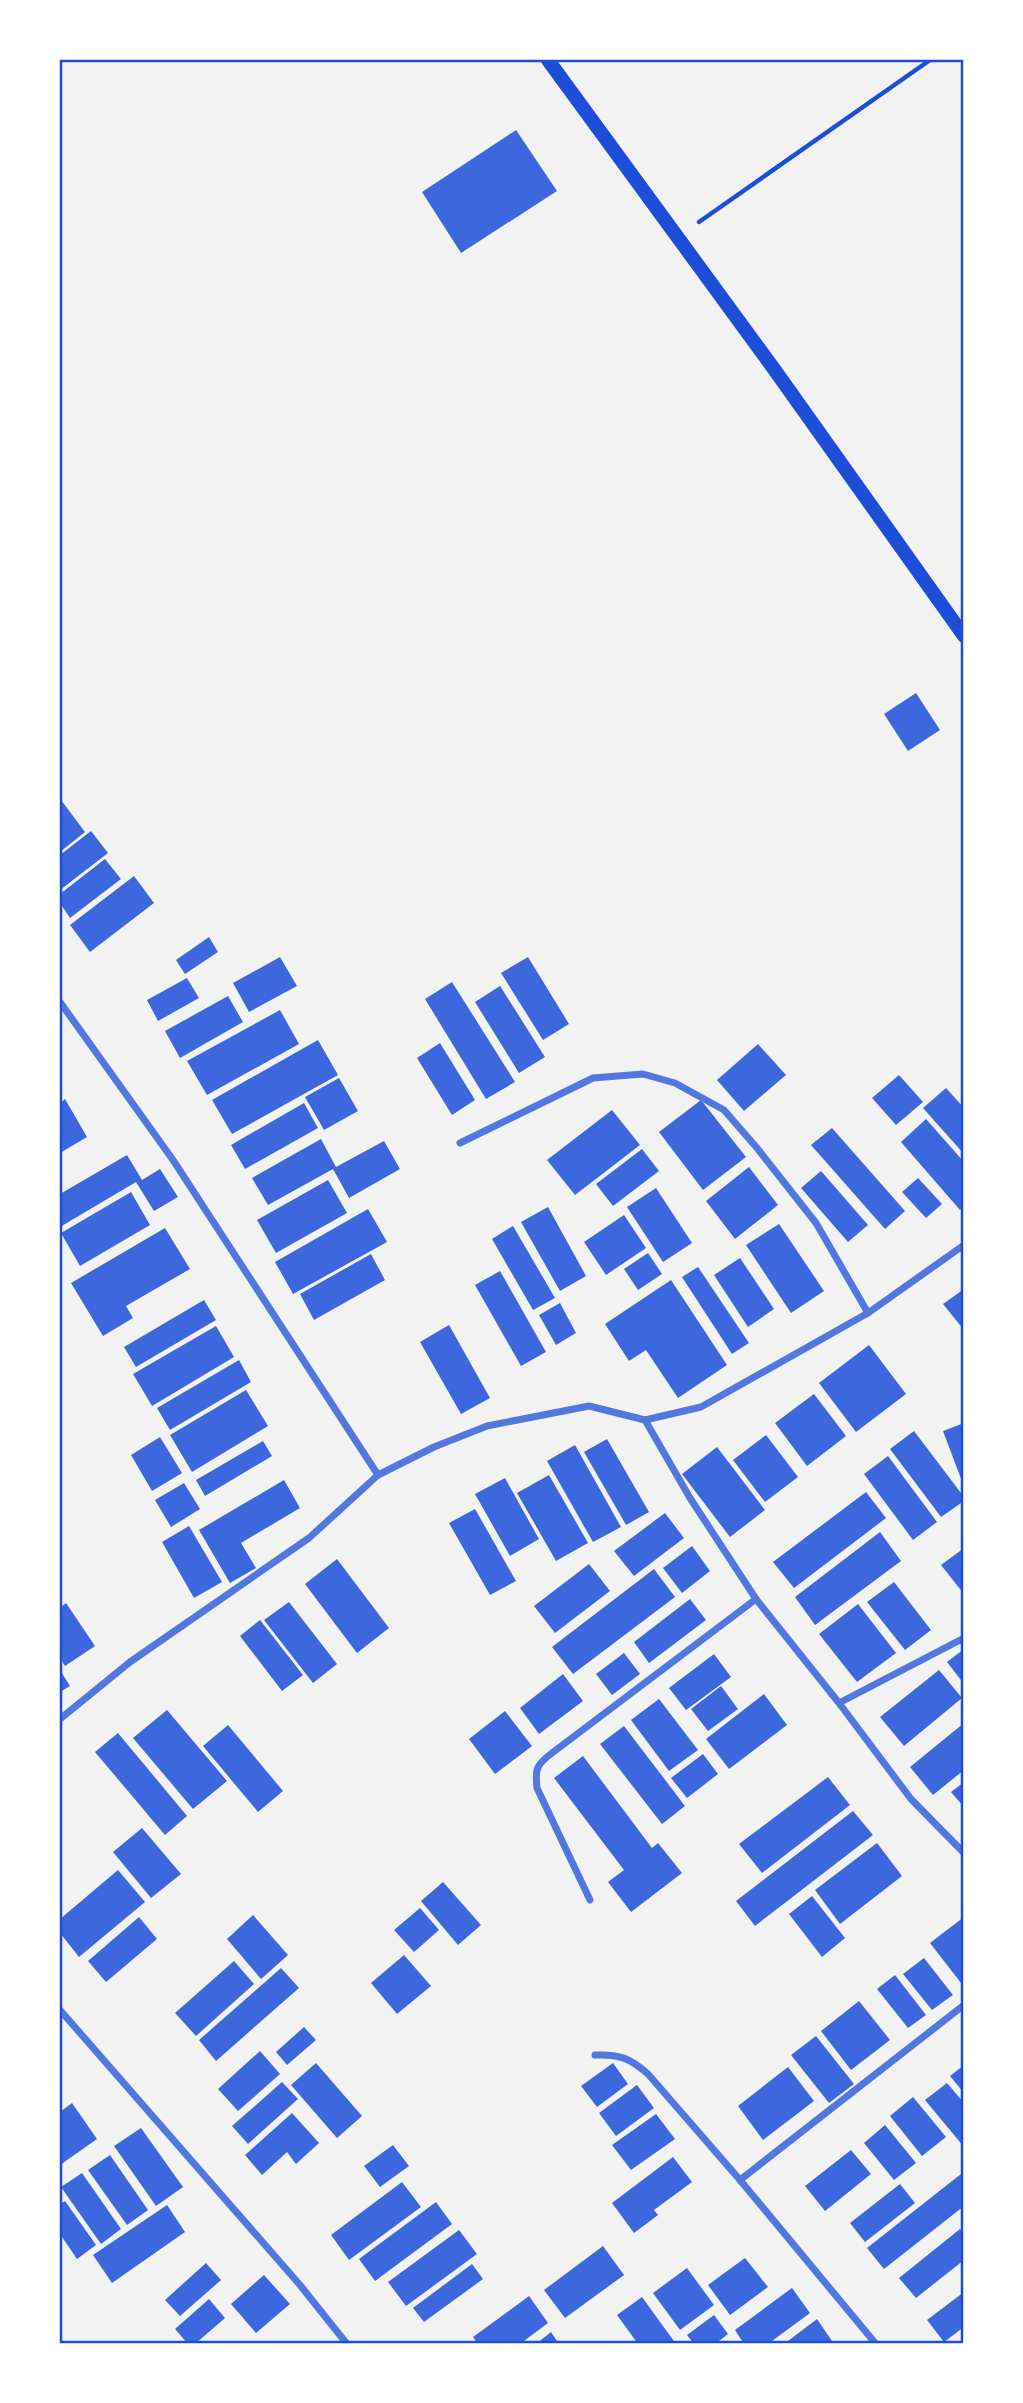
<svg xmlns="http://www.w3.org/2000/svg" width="1023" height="2403" viewBox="0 0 1023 2403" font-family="Mulish,sans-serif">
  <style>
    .building { fill: #3d67dc }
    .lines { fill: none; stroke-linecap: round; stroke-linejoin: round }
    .path { stroke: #1d4ed8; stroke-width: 4.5 }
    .minor { stroke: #5277de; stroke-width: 7 }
    .secondary { stroke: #1d4ed8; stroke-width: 14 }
    .neatline { fill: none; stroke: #1d4ed8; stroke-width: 2.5 }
  </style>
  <rect width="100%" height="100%" fill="#f2f2f2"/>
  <g class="building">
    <path d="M516,130L557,191L461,253L422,192Z"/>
    <path d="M916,693L940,730L908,751L884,714Z"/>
    <path d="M61,800L85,832L60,852V802Z"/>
    <path d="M91,831L108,853L60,890V855Z"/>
    <path d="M105,859L121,879L70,918L60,903V894Z"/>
    <path d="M134,876L154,903L90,952L70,925Z"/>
    <path d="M209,937L218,952L185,974L176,960Z"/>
    <path d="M280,957L297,986L249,1012L233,983Z"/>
    <path d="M528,957L569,1024L543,1040L501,973Z"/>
    <path d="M187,978L199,998L158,1021L147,1000Z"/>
    <path d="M452,982L515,1082L486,1099L425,999Z"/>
    <path d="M500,986L545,1057L519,1073L475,1002Z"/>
    <path d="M228,996L243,1022L180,1058L165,1031Z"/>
    <path d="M280,1010L299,1044L207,1095L187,1061Z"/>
    <path d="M318,1040L338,1075L232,1134L212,1100Z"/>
    <path d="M440,1043L475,1100L452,1115L417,1058Z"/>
    <path d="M758,1044L786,1075L744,1111L717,1080Z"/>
    <path d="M899,1075L923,1102L896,1125L872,1098Z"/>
    <path d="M339,1078L358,1111L324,1130L305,1097Z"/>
    <path d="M946,1088L964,1108V1154L923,1108Z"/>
    <path d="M65,1099L87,1137L60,1153V1103Z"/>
    <path d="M701,1100L746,1157L703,1190L659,1132Z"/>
    <path d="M304,1103L318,1128L245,1169L231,1145Z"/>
    <path d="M612,1110L640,1145L575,1195L547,1160Z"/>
    <path d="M926,1119L964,1162V1207L960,1210L901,1142Z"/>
    <path d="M832,1128L905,1211L885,1229L811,1145Z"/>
    <path d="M321,1139L336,1167L384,1141L400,1169L349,1198L333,1169L268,1205L252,1178Z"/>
    <path d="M642,1149L659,1171L613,1206L596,1184Z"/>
    <path d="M127,1155L142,1180L160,1169L178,1197L154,1211L136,1182L60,1227V1194Z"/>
    <path d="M749,1167L778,1205L735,1239L706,1201Z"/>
    <path d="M821,1171L868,1225L848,1242L801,1188Z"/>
    <path d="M918,1178L942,1204L926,1218L902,1192Z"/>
    <path d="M328,1180L347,1213L276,1253L257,1220Z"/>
    <path d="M656,1188L692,1243L663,1262L627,1207Z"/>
    <path d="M131,1192L150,1225L80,1266L61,1233Z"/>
    <path d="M548,1207L586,1276L560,1291L521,1222Z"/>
    <path d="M368,1209L387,1242L293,1294L275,1262Z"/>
    <path d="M624,1215L646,1248L606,1275L584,1242Z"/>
    <path d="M779,1224L824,1291L791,1313L746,1245Z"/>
    <path d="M513,1226L555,1298L533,1310L492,1239Z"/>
    <path d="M165,1228L190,1269L126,1306L133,1318L103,1336L71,1283Z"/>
    <path d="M648,1253L662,1274L638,1290L624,1269Z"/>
    <path d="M371,1254L385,1280L314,1320L300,1294Z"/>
    <path d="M740,1258L774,1309L748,1327L714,1275Z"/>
    <path d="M698,1267L749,1343L732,1354L682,1277Z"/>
    <path d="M500,1271L546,1352L521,1366L475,1285Z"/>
    <path d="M671,1280L727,1365L678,1398L646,1350L629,1361L605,1324Z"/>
    <path d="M964,1289V1330L943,1304Z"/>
    <path d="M204,1300L216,1320L136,1367L124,1347Z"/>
    <path d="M560,1303L576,1333L556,1345L539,1315Z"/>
    <path d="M449,1325L490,1398L461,1414L420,1342Z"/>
    <path d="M216,1326L234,1357L152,1406L133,1374Z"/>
    <path d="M869,1345L906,1394L856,1432L819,1383Z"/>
    <path d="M239,1360L251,1382L170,1430L157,1408Z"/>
    <path d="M246,1390L268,1426L192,1472L170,1435Z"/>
    <path d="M814,1394L846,1436L807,1466L775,1423Z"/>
    <path d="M964,1423V1484H963L943,1431Z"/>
    <path d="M914,1431L964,1497V1501L941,1517L890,1449Z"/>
    <path d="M766,1435L798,1477L765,1502L733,1460Z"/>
    <path d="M160,1437L182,1473L152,1491L131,1455Z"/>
    <path d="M607,1439L649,1512L626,1525L584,1452Z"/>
    <path d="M263,1441L272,1456L205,1496L196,1480Z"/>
    <path d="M575,1445L621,1527L593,1542L547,1461Z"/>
    <path d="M717,1447L765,1510L730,1537L682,1474Z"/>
    <path d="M888,1456L937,1522L913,1540L864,1474Z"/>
    <path d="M549,1475L588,1543L556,1561L517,1493Z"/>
    <path d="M505,1478L539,1539L510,1556L475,1494Z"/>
    <path d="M284,1480L300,1508L241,1543L256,1568L230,1583L199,1530Z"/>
    <path d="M184,1483L200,1509L171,1527L155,1500Z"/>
    <path d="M866,1492L886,1518L794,1588L773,1562Z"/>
    <path d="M475,1509L516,1581L490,1595L449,1523Z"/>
    <path d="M665,1513L684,1538L634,1576L614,1551Z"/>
    <path d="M189,1526L222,1582L194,1598L162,1542Z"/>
    <path d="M880,1532L901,1561L815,1625L795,1597Z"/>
    <path d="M692,1546L710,1571L682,1593L663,1568Z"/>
    <path d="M964,1548V1594L941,1565Z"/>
    <path d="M337,1559L389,1628L357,1653L305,1584Z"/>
    <path d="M589,1564L610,1591L555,1633L534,1606Z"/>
    <path d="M654,1569L675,1597L573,1674L552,1647Z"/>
    <path d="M894,1582L931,1630L905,1650L867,1602Z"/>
    <path d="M690,1599L706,1620L649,1663L634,1642Z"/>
    <path d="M289,1602L337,1664L313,1683L264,1620Z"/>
    <path d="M66,1603L95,1646L65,1666L60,1658V1608Z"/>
    <path d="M858,1604L896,1653L857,1682L819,1634Z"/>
    <path d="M260,1620L303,1675L282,1691L240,1636Z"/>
    <path d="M964,1649V1684L947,1662Z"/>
    <path d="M624,1653L640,1674L612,1695L596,1674Z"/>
    <path d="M714,1654L731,1677L686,1710L669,1688Z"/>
    <path d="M60,1670L70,1686L60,1692Z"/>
    <path d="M939,1670L962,1698L904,1746L880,1717Z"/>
    <path d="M563,1674L583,1701L539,1734L520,1708Z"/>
    <path d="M721,1686L738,1709L708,1731L691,1709Z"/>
    <path d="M764,1694L787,1725L729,1769L706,1739Z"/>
    <path d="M659,1699L698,1750L669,1771L631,1720Z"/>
    <path d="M167,1710L227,1781L193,1809L133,1738Z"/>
    <path d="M505,1711L532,1746L495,1774L469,1739Z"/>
    <path d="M964,1723V1770L933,1795L910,1767Z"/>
    <path d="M228,1725L283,1791L258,1812L203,1746Z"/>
    <path d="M624,1726L685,1806L662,1824L600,1744Z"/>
    <path d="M118,1733L187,1816L165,1835L95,1752Z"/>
    <path d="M703,1754L718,1774L687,1798L671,1778Z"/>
    <path d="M583,1756L652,1848L658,1843L682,1873L631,1912L608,1882L624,1870L554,1778Z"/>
    <path d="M828,1777L850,1805L762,1873L739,1844Z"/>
    <path d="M964,1782V1807L951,1792Z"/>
    <path d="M853,1811L873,1835L755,1926L736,1901Z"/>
    <path d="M142,1828L181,1874L151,1898L113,1852Z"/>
    <path d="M877,1843L902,1876L840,1924L815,1890Z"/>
    <path d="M118,1870L145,1902L79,1957L60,1933V1919Z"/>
    <path d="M443,1882L481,1925L458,1945L421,1901Z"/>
    <path d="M812,1896L845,1938L822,1957L789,1914Z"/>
    <path d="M420,1908L439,1930L414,1952L394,1930Z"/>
    <path d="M253,1915L288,1955L261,1979L227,1939Z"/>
    <path d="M139,1917L157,1939L106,1982L88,1961Z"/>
    <path d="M964,1917V1981L961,1983L930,1943Z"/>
    <path d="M404,1955L431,1986L397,2014L371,1983Z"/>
    <path d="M924,1958L953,1995L932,2010L903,1974Z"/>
    <path d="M234,1961L254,1984L196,2036L175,2013Z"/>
    <path d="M281,1968L299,1988L216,2061L199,2040Z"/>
    <path d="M895,1975L926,2015L908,2028L877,1989Z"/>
    <path d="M859,2001L890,2040L851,2070L821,2031Z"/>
    <path d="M304,2027L316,2040L287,2065L276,2052Z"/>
    <path d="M816,2036L854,2084L829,2103L791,2055Z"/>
    <path d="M260,2051L280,2074L238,2111L218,2089Z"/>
    <path d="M316,2063L362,2116L337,2138L291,2085Z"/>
    <path d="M613,2063L628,2084L597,2107L581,2086Z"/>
    <path d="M964,2065V2093L950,2076Z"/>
    <path d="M788,2067L814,2101L763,2140L738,2106Z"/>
    <path d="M282,2082L298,2099L248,2144L232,2126Z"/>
    <path d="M947,2083L964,2103V2147L925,2100Z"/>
    <path d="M637,2085L654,2108L616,2136L599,2113Z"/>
    <path d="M913,2097L946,2137L922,2156L890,2116Z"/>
    <path d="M72,2103L97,2139L60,2165V2112Z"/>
    <path d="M292,2113L319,2143L296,2164L287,2152L262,2175L245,2155Z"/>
    <path d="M656,2114L675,2139L631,2170L612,2145Z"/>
    <path d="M885,2125L916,2163L894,2180L864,2143Z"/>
    <path d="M141,2128L183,2187L156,2206L114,2146Z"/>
    <path d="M393,2145L409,2166L380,2187L364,2166Z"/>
    <path d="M851,2150L871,2174L825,2211L805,2186Z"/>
    <path d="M110,2155L148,2210L127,2225L88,2170Z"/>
    <path d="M673,2157L692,2182L654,2210L658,2215L634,2233L612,2203Z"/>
    <path d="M82,2173L121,2229L101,2244L61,2187Z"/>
    <path d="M961,2174L964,2177V2206L884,2269L867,2248Z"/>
    <path d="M402,2182L421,2207L349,2260L331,2235Z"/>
    <path d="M900,2184L915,2203L865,2242L850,2223Z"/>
    <path d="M65,2201L96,2245L77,2259L60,2234V2204Z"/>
    <path d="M436,2202L452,2224L375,2281L359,2259Z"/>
    <path d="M167,2205L185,2232L112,2283L93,2255Z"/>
    <path d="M960,2229L964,2234V2260L916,2298L899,2278Z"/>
    <path d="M459,2230L477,2254L406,2306L388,2282Z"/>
    <path d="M603,2246L624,2275L565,2318L544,2290Z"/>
    <path d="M745,2258L768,2287L730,2315L708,2285Z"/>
    <path d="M206,2263L221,2280L180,2316L165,2300Z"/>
    <path d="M472,2264L483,2279L424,2322L413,2308Z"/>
    <path d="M687,2268L714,2305L680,2330L653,2293Z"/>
    <path d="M264,2275L290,2304L256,2333L231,2304Z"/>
    <path d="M792,2288L810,2313L768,2344H744L735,2330Z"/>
    <path d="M964,2292V2327L944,2342L927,2320Z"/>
    <path d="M529,2296L548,2323L520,2344H478L473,2337Z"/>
    <path d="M642,2297L676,2344H638L617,2315Z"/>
    <path d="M209,2299L225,2318L195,2344H188L175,2329Z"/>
    <path d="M714,2315L728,2334L715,2344H694L687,2335Z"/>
    <path d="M817,2319L834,2344H784Z"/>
    <path d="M551,2332L559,2344H536Z"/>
  </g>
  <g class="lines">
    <path class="path" d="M699,222L930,60"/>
    <g class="minor">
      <path d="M60,1002L173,1160L378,1475L434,1447L487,1426L589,1406L645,1420L701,1407L868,1313L964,1245"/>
      <path d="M460,1143L593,1078L643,1074L675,1083L724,1110L757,1148L816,1223L868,1313"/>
      <path d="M645,1420L690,1498L756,1599L839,1703L911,1799L964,1853"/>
      <path d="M839,1703L964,1638"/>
      <path d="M60,1719L130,1662L309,1538L378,1475"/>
      <path d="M590,1900L537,1788C535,1769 536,1765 552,1753L756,1599"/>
      <path d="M60,2010L300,2285L347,2344"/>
      <path d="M595,2055C619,2054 630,2058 648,2074L740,2180L876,2344"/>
      <path d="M740,2180L964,2005"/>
    </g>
    <path class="secondary" d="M548,60L774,369L964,636"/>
  </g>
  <rect width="1023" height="2403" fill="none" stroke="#ffffff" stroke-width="122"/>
  <rect x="61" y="61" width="901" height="2281" class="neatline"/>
</svg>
